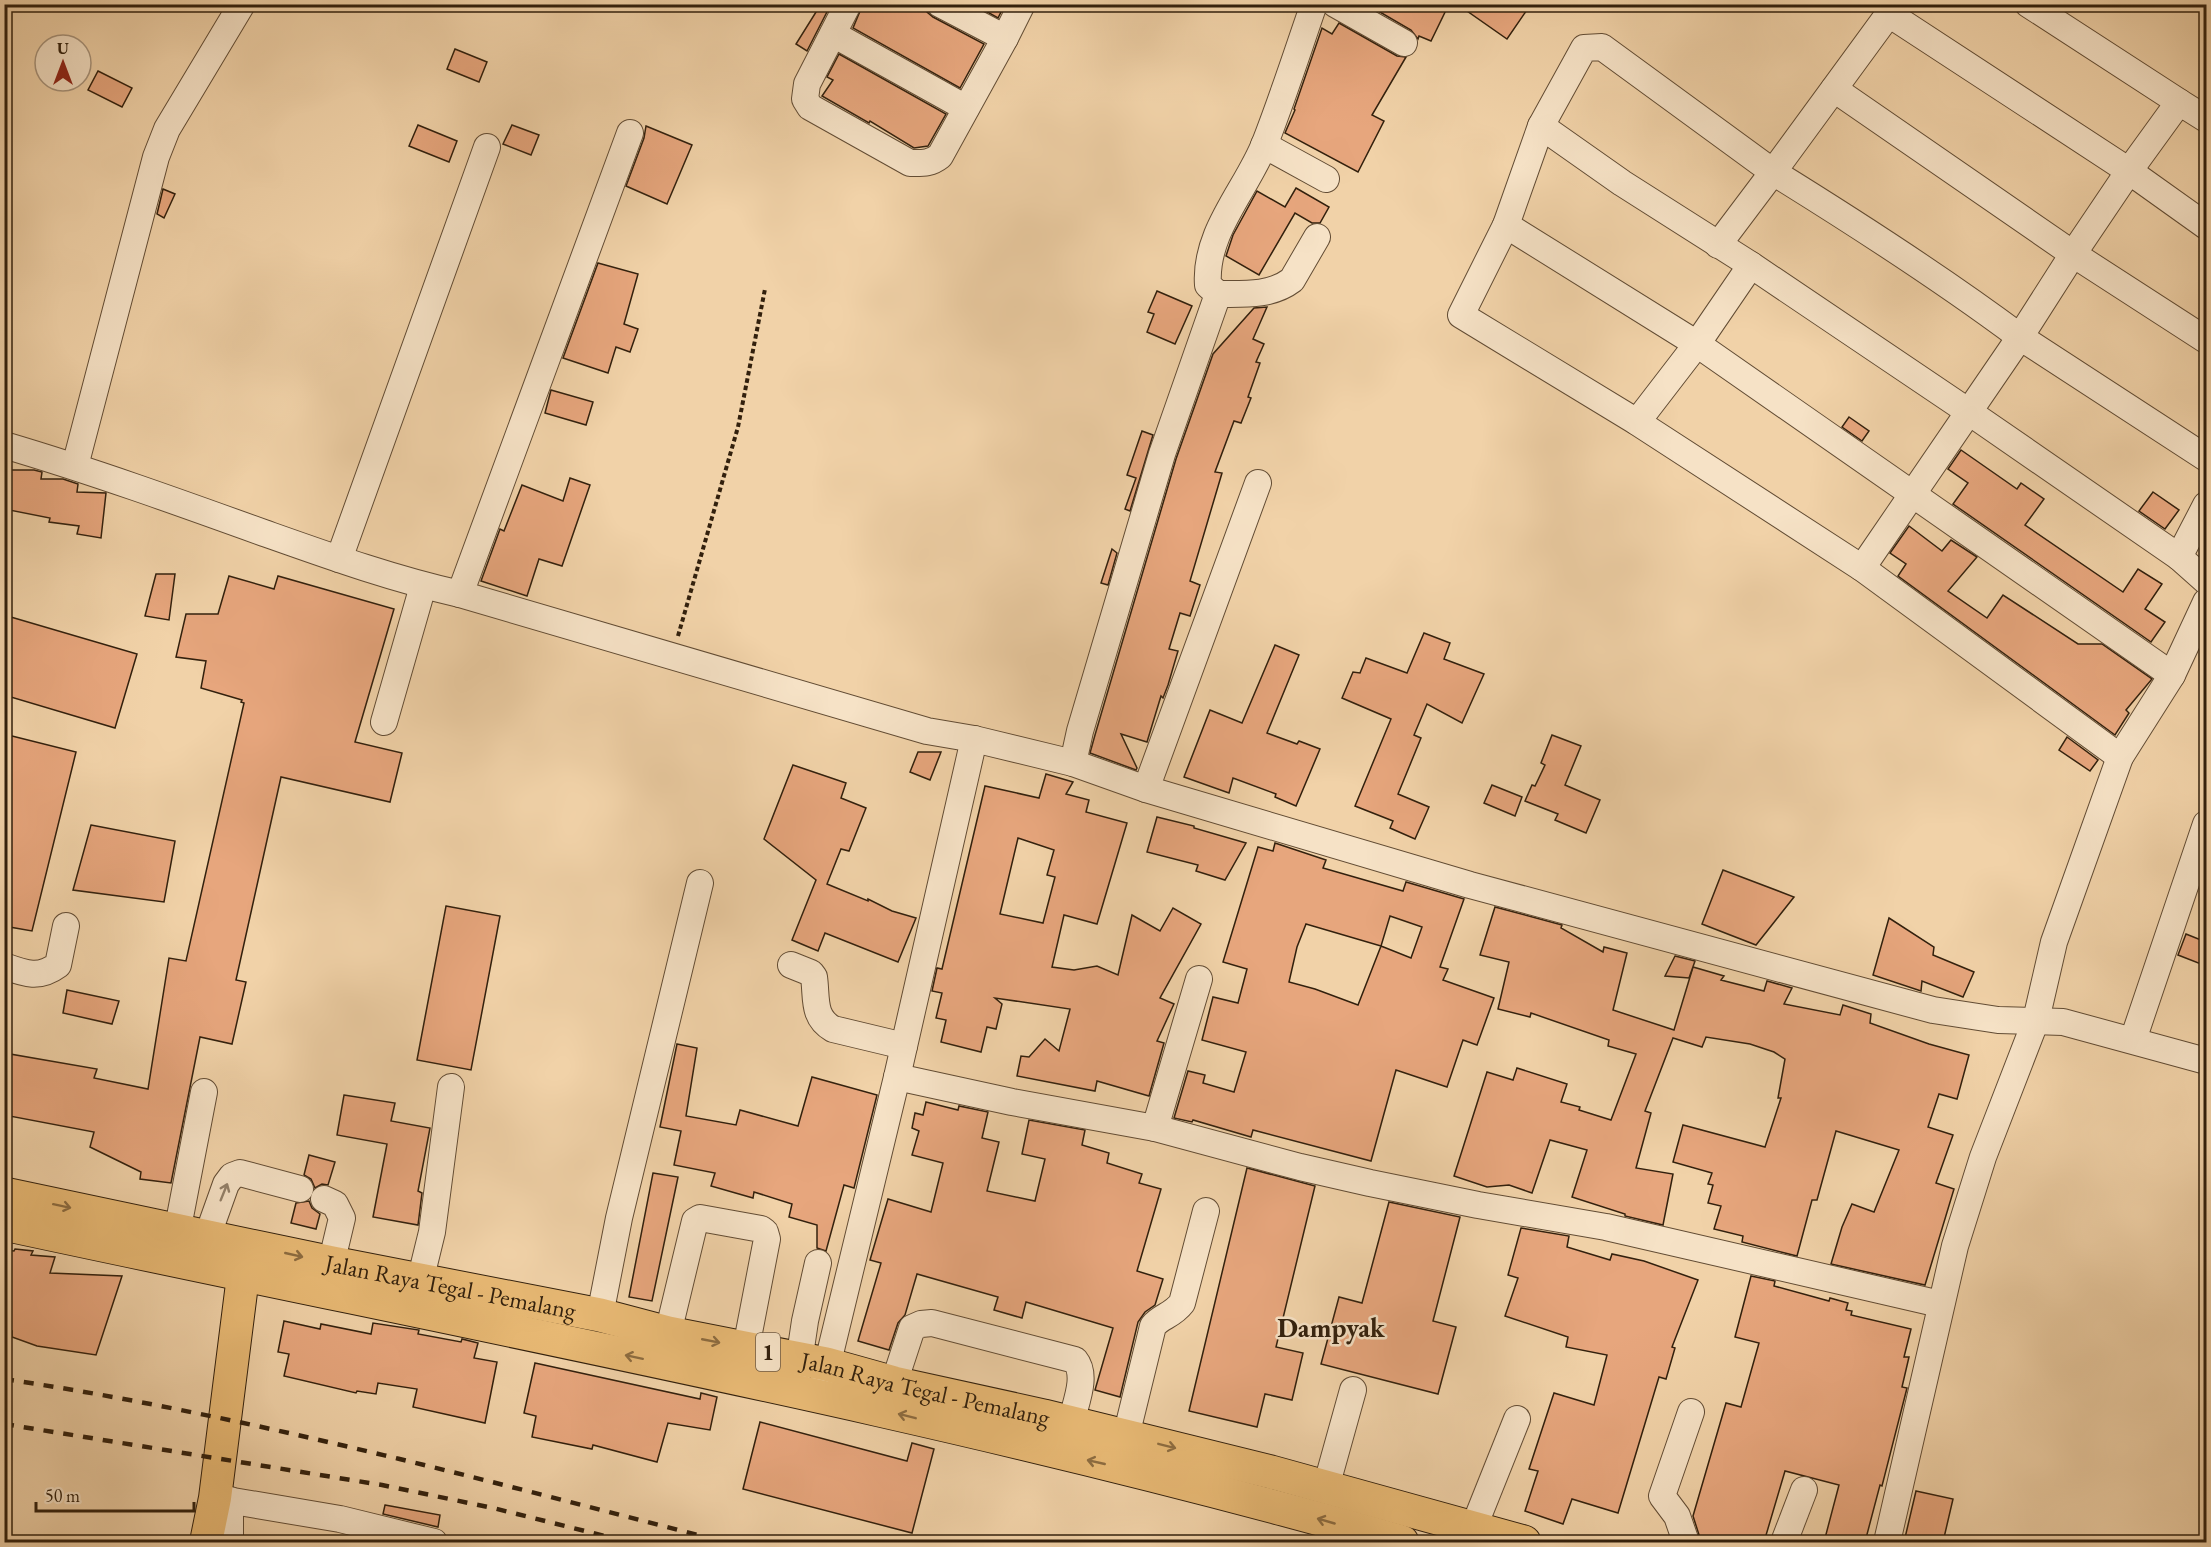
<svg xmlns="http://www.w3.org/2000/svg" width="2211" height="1547" viewBox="0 0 2211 1547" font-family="'EB Garamond',serif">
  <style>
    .building { fill: #e7a67d; stroke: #32200d; stroke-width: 1.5; fill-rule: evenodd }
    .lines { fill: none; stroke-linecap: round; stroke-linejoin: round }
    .minor-casing { stroke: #624c34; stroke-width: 28 }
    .major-casing { stroke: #32200d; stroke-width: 34 }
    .highway-casing { stroke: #32200d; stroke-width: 35 }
    .path { stroke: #32200d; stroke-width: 4; stroke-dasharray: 4.5 3; stroke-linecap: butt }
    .minor { stroke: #f6e2c6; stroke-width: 26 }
    .major { stroke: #e8b974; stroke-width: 32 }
    .highway { stroke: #e8b974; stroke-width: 33 }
    .rail { stroke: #32200d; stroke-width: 4.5; stroke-dasharray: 10 10; stroke-linecap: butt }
    .oneway { stroke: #94816a }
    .oneway2 { stroke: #8d6c40 }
    .labels { text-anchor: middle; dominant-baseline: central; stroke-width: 5; stroke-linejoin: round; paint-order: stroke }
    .shield { fill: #f6e2c6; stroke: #6d5a44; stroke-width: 1.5 }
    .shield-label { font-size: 22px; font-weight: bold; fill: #32200d }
    .street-label { font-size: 24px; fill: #32200d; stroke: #f6e2c6 }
    .quarter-label { font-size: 27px; font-weight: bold; fill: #32200d; stroke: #f6e2c6 }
  </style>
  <rect width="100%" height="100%" fill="#f1d2a8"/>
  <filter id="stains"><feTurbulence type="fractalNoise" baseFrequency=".00333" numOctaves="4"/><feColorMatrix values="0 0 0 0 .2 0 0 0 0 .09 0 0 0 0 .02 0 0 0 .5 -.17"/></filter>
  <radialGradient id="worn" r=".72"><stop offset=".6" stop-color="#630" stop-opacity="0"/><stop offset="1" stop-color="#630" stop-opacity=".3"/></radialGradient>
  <g class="building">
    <path d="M821,4H831L807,51L796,44Z"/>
    <path d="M863,4H925L927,12L933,17L984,44L960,88L853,28Z"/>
    <path d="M973,4H1005L998,18Z"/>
    <path d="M1366,4H1449L1431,41L1419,36L1418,39L1411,30Z"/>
    <path d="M1457,4H1531L1507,39Z"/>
    <path d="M1339,23L1397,56L1406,57L1372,115L1384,121L1358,172L1285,133L1295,110L1294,109L1322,28L1332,34Z"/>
    <path d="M455,49L487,62L479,82L447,69Z"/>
    <path d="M839,54L946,114L928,146L914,148L870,121L869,123L822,96L833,80L827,77Z"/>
    <path d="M98,71L132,88L122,107L88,90Z"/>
    <path d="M418,125L457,141L449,162L409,146Z"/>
    <path d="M512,125L539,135L531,155L503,144Z"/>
    <path d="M646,126L692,145L667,204L626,186L644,138Z"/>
    <path d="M1296,188L1329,207L1320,223H1312L1295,213L1259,275L1226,256L1233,235L1257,191L1285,207Z"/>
    <path d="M163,189L175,194L164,218L157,214Z"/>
    <path d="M598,263L638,274L624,324L638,329L630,352L616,347L608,373L563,358Z"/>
    <path d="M1157,291L1192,306L1175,344L1147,332L1154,314L1148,312Z"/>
    <path d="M1267,307L1253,339L1264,344L1256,362L1260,363L1248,397L1251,398L1241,423L1234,421L1215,472L1222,473L1190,581L1200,585L1190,616L1180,613L1169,649L1178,651L1168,685L1163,698L1161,696L1147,742L1121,734L1137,768L1136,770L1090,753L1095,735L1176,459L1213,354L1254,308Z"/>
    <path d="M551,390L593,402L586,425L545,413Z"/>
    <path d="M1849,417L1869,431L1862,441L1842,427Z"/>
    <path d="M1142,431L1153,435L1130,511L1125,509L1136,478L1127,475Z"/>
    <path d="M1961,450L2017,489L2021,483L2044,499L2025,525L2123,592L2138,569L2162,584L2145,609L2165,622L2151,642L1953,504L1968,483L1948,469Z"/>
    <path d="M4,470H34L42,472L41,479H63L78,484L77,492L106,493L101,538L77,534L79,526L49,522L50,518L4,509Z"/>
    <path d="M570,478L590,485L562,566L539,559L527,596L481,581L500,529L504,531L522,485L563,501Z"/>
    <path d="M2153,492L2179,510L2165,529L2139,511Z"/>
    <path d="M1909,526L1942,551L1951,540L1977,557L1948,591L1987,618L2003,595L2078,644H2102L2152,679L2126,710L2129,713L2115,735L1898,576L1906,564L1890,553Z"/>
    <path d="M1112,549L1117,553L1108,585L1101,583Z"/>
    <path d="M156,574H175L169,620L145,616Z"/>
    <path d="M229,576L274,589L278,576L394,609L355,742L402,753L390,802L281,777L236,980L246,982L232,1044L200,1037L171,1183L140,1179L141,1172L90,1147L94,1132L4,1115V1053L97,1069L94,1078L148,1089L169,958L186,961L244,703L241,702L242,700L201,688L206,661L176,657L186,614H218Z"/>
    <path d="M4,615L137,654L115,728L4,695Z"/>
    <path d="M1424,633L1450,643L1444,659L1484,674L1462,723L1427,704L1414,735L1421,738L1398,794L1429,807L1415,839L1390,828L1393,821L1355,806L1391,719L1342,698L1353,672L1360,673L1366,658L1407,673Z"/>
    <path d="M1275,645L1299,655L1267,733L1297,744L1299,741L1320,749L1296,806L1275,797L1276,794L1233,778L1229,793L1184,777L1210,710L1242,723Z"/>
    <path d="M4,734L76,752L32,931L4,926Z"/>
    <path d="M1552,735L1581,746L1565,785L1600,800L1586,833L1555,820L1558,814L1525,801L1532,785L1535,786L1545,765L1541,763Z"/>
    <path d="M2067,737L2098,760L2090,771L2059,750Z"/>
    <path d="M918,752H941L930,780L910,772Z"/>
    <path d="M793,765L846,783L841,798L866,808L849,851L841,849L827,884L868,901V899L892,911L916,918L898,962L825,933L818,951L792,940L816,880L764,839Z"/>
    <path d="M1046,774L1073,782L1066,794L1089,800L1086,812L1127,823L1097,924L1064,915L1052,967L1074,970L1097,966L1118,975L1132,915L1160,931L1173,908L1201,924L1160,998L1174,1004L1157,1041L1164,1043L1149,1096L1097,1081L1095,1091L1017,1076L1021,1056L1029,1057L1045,1039L1059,1051L1070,1009L995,998L1002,1004L996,1029L987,1027L981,1052L941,1042L946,1020L936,1018L942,993L932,991L937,968L942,969L985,786L1039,798ZM1018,838L1054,850L1047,875L1055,877L1043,923L1000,914Z"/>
    <path d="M1492,785L1522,797L1515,816L1484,803Z"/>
    <path d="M1157,817L1194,826V828L1246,843L1225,880L1196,871L1198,865L1147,852Z"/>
    <path d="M91,825L175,841L164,902L73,890Z"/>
    <path d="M1275,843L1326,860L1323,868L1403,891L1406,882L1464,899L1440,967L1448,969L1443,980L1494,998L1477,1045L1463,1040L1447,1087L1396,1070L1371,1161L1253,1130L1251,1137L1193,1120L1192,1122L1174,1118L1188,1071L1205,1075L1203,1083L1234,1092L1246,1052L1202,1040L1213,997L1238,1003L1247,969L1223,962L1258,847L1273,851ZM1390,916L1422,927L1411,958L1381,946ZM1306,924L1381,946L1358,1005L1315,989L1289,982L1297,947Z"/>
    <path d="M1723,870L1794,897L1756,945L1702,924Z"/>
    <path d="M446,906L500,916L471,1070L417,1060Z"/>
    <path d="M1495,907L1562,925L1561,928L1603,952L1604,947L1627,953L1613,1010L1674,1030L1693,967L1724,976L1721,980L1764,991L1767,981L1792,988L1784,1004L1840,1015L1843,1005L1871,1014L1870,1023L1929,1044L1969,1055L1957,1099L1939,1094L1928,1127L1953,1135L1936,1183L1954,1189L1925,1285L1831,1264L1842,1227L1852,1204L1874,1212L1899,1150L1836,1131L1817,1200H1812L1797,1256L1742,1242L1743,1236L1714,1229L1721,1206L1708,1203L1713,1185L1708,1184L1712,1173L1673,1162L1683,1125L1765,1147L1781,1098H1778L1785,1059L1774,1052L1750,1044L1706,1037L1702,1047L1673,1038L1645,1111L1651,1113L1636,1168L1673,1174L1663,1225L1625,1216V1214L1572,1197L1587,1150L1550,1140L1532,1193L1509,1185L1487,1187L1454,1176L1487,1072L1513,1080L1517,1068L1567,1084L1561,1102L1580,1107L1579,1110L1611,1120L1636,1054L1608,1046L1609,1040L1531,1013L1530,1017L1498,1009L1509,962L1480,955Z"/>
    <path d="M1889,918L1934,947L1933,955L1974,972L1963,997L1922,981L1921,991L1873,975Z"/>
    <path d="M2186,934L2206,942V966L2178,955Z"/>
    <path d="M1675,956L1695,961L1689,978L1665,976Z"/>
    <path d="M67,990L119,1001L112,1024L63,1013Z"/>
    <path d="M677,1044L697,1048L686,1116L736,1125L740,1110L798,1126L812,1077L877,1095L854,1188L844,1185L826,1251L817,1248V1225L789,1217L792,1204L754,1192L753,1198L711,1186L715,1173L674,1165L681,1131L660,1127Z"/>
    <path d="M344,1095L395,1103L391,1121L430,1128L418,1191L422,1193L418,1225L373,1217L387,1144L337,1135Z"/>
    <path d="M926,1102L958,1110L959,1106L988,1112L982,1138L999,1142L987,1191L1035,1201L1045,1159L1022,1154L1029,1120L1085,1130L1082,1145L1109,1153L1107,1163L1142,1174L1139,1183L1161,1189L1137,1271L1163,1279L1155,1305L1145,1312L1138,1322L1120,1397L1095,1390L1113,1328L1026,1302L1022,1318L994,1310L998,1297L917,1274L905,1315L898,1323L889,1350L858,1341L881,1263L870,1260L888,1199L931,1212L943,1163L912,1155L919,1131L912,1128L915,1113L923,1115Z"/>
    <path d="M309,1155L335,1162L328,1185L322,1184L315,1188L311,1179L304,1175Z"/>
    <path d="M1247,1168L1315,1186L1276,1347L1303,1353L1292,1400L1265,1394L1257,1427L1189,1411Z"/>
    <path d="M653,1173L678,1177L652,1301L629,1297Z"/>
    <path d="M309,1201L312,1208L320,1214L316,1229L291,1223L296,1203Z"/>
    <path d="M1389,1202L1460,1217L1433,1321L1456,1327L1438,1394L1321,1364L1339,1297L1362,1303Z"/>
    <path d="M1521,1228L1569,1236L1567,1247L1610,1260L1612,1254L1644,1261L1698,1280L1672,1347L1675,1348L1666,1379L1659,1377L1618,1513L1572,1499L1563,1524L1525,1511L1538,1471L1529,1469L1554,1393L1594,1405L1607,1355L1566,1347L1568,1337L1505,1316L1518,1278L1508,1275Z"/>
    <path d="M15,1249L33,1251L31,1255L55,1257L50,1273L122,1276L96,1355L37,1346L12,1337V1331L4,1330V1250L14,1251Z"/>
    <path d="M1751,1276L1775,1281L1774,1286L1829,1301L1830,1298L1848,1303L1846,1310L1852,1311L1851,1315L1911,1329L1904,1357H1909L1902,1387L1907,1388L1882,1486L1880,1485L1865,1542H1824L1839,1485L1785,1471L1764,1542H1714L1700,1538L1693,1516L1726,1403L1741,1407L1759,1343L1735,1337Z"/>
    <path d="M284,1321L320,1329L321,1324L371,1334L373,1323L419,1330L418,1334L461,1342L462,1339L478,1343L474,1358L497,1362L485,1423L413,1407L417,1389L378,1383L376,1394L357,1391L356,1393L284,1376L289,1354L278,1352Z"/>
    <path d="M535,1363L700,1399L701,1393L717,1397L710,1430L668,1423L657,1462L593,1445L592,1449L532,1437L536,1416L524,1413Z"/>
    <path d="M760,1422L907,1461L912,1443L934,1449L912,1533L743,1489Z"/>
    <path d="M1916,1491L1953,1499L1943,1542H1904Z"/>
    <path d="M385,1505L440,1515L438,1527L383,1514Z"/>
  </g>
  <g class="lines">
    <g class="minor-casing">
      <g id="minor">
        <path d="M848,4L807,84L805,99L810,107L910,163C922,163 930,164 940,156L1005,38L1022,4"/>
        <path d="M940,4L1005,38"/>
        <path d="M1335,4L1404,43"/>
        <path d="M2028,4L2179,102"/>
        <path d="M1889,14L2129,171L2179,102L2206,119"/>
        <path d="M833,34L966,108"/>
        <path d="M1834,89L2073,254L2206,340"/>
        <path d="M1541,126L1584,48L1602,47L1773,172L1896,4"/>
        <path d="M1264,145L1326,179"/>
        <path d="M1506,225L1697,344L2172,675"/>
        <path d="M1718,245L1773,172C1857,224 1941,278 2020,337L2073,254L2129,171L2206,226"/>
        <path d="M1218,294C1244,294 1271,296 1292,280L1317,237"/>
        <path d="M1637,422L1697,344L1751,265"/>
        <path d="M4,445C92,471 178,502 264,533C329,556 393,579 460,594L927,731L974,739L1073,763L1146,789L1470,885L1933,1010L1998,1020L2063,1022L2206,1061"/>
        <path d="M75,466L156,157L167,129L242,4"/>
        <path d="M2179,557L2206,505"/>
        <path d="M339,559L487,147"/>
        <path d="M1862,568L2020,337L2206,458"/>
        <path d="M460,594L630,133"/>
        <path d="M384,722L423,586"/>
        <path d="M2120,757L1862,568L1637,422L1461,315L1506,225L1541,126L1622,183L1751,265L1969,412L2179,557L2206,581"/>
        <path d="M1073,763L1080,731L1162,454L1218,294L1208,285C1204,232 1247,189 1265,143C1283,97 1298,50 1314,4"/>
        <path d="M1146,789L1258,483"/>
        <path d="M791,965L811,973L814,977C817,998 812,1017 833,1029L904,1046"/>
        <path d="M4,966C26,974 39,979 58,965L66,926"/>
        <path d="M2133,1040L2206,824"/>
        <path d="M897,1077L1012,1102L1155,1128L1300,1167L1370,1183L1478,1205L1606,1227L1940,1304"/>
        <path d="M1155,1128L1199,979"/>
        <path d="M324,1199L335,1204L342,1218L327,1281"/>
        <path d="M174,1248L204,1092"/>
        <path d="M201,1254L226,1184L232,1176L240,1173L300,1189"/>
        <path d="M420,1281L432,1232L451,1087"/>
        <path d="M600,1315L619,1218L700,883"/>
        <path d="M668,1333L695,1221L700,1218L761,1229L765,1232L767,1239L746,1348"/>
        <path d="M797,1375L805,1321L818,1263"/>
        <path d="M894,1383L912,1328L921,1324L932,1323L1075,1360C1088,1376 1075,1404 1071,1423"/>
        <path d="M820,1395L897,1077L974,739"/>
        <path d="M1126,1436L1153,1326C1161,1316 1172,1316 1182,1303L1206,1211"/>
        <path d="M1326,1487L1353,1390"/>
        <path d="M215,1498L340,1519L434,1542"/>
        <path d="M1473,1529L1517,1419"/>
        <path d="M230,1542V1500"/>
        <path d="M1686,1542L1677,1516L1662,1496L1691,1412"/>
        <path d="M1784,1542L1804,1490"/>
        <path d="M1887,1542L1955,1246L1983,1157L2036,1020L2054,942L2120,757L2172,675L2206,602"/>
      </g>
    </g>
    <g class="major-casing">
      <path id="major" d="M206,1542L215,1498L243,1276L249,1250"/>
    </g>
    <g class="highway-casing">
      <g id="highway">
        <path id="s1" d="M4,1194L332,1263L600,1315L668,1333L826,1364L894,1383L1044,1416L1271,1472L1524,1542"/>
        <path d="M4,1224C472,1325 943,1411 1402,1542"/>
      </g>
    </g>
    <path class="path" d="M678,636L738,427L765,289"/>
    <use href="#minor" class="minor"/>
    <use href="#major" class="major"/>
    <use href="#highway" class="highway"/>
    <g class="rail">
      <path d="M4,1379C248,1415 487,1481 725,1542"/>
      <path d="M4,1424L382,1485L493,1508L629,1542"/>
    </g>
  </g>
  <defs><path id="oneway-shaft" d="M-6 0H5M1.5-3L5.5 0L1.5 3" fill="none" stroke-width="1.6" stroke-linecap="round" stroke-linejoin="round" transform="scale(1.5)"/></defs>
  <use class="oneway" href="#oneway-shaft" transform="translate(224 1192) rotate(-68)"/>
  <g class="oneway2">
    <use href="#oneway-shaft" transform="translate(62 1206) rotate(12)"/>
    <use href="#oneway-shaft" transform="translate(294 1255) rotate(13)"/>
    <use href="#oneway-shaft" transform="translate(711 1341) rotate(11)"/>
    <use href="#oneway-shaft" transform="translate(634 1357) rotate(-168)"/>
    <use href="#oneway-shaft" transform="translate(907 1416) rotate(-166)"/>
    <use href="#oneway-shaft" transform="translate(1167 1446) rotate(14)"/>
    <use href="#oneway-shaft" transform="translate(1096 1462) rotate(-167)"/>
    <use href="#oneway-shaft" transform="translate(1326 1521) rotate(-164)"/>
  </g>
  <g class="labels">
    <rect class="shield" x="756" y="1333" width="24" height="38" rx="4.5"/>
    <g class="shield-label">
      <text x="768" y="1352">1</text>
    </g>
    <g class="street-label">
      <text stroke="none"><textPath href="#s1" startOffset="456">Jalan Raya Tegal - Pemalang</textPath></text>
      <text stroke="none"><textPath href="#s1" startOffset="942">Jalan Raya Tegal - Pemalang</textPath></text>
    </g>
    <g class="quarter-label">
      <text x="1331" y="1327">Dampyak</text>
    </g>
  </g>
  <rect width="2211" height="1547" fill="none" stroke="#f1d2a8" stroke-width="24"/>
  <rect x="6" y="6" width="2199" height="1535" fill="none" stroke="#32200d" stroke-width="3"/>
  <rect x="12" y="12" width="2187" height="1523" fill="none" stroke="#32200d" stroke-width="1.5"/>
  <g transform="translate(63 63)"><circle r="28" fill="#f6e2c6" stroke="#a8947c" stroke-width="1.5"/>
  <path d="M0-4.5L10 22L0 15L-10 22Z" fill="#8f2418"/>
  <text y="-9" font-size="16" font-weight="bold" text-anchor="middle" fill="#32200d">U</text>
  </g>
  <path d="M36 1502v9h158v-9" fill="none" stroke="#32200d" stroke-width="3"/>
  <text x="45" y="1502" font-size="18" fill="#32200d" stroke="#f6e2c6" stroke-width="4.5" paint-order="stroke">50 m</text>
  <rect width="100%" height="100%" filter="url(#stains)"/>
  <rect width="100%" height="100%" fill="url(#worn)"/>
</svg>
